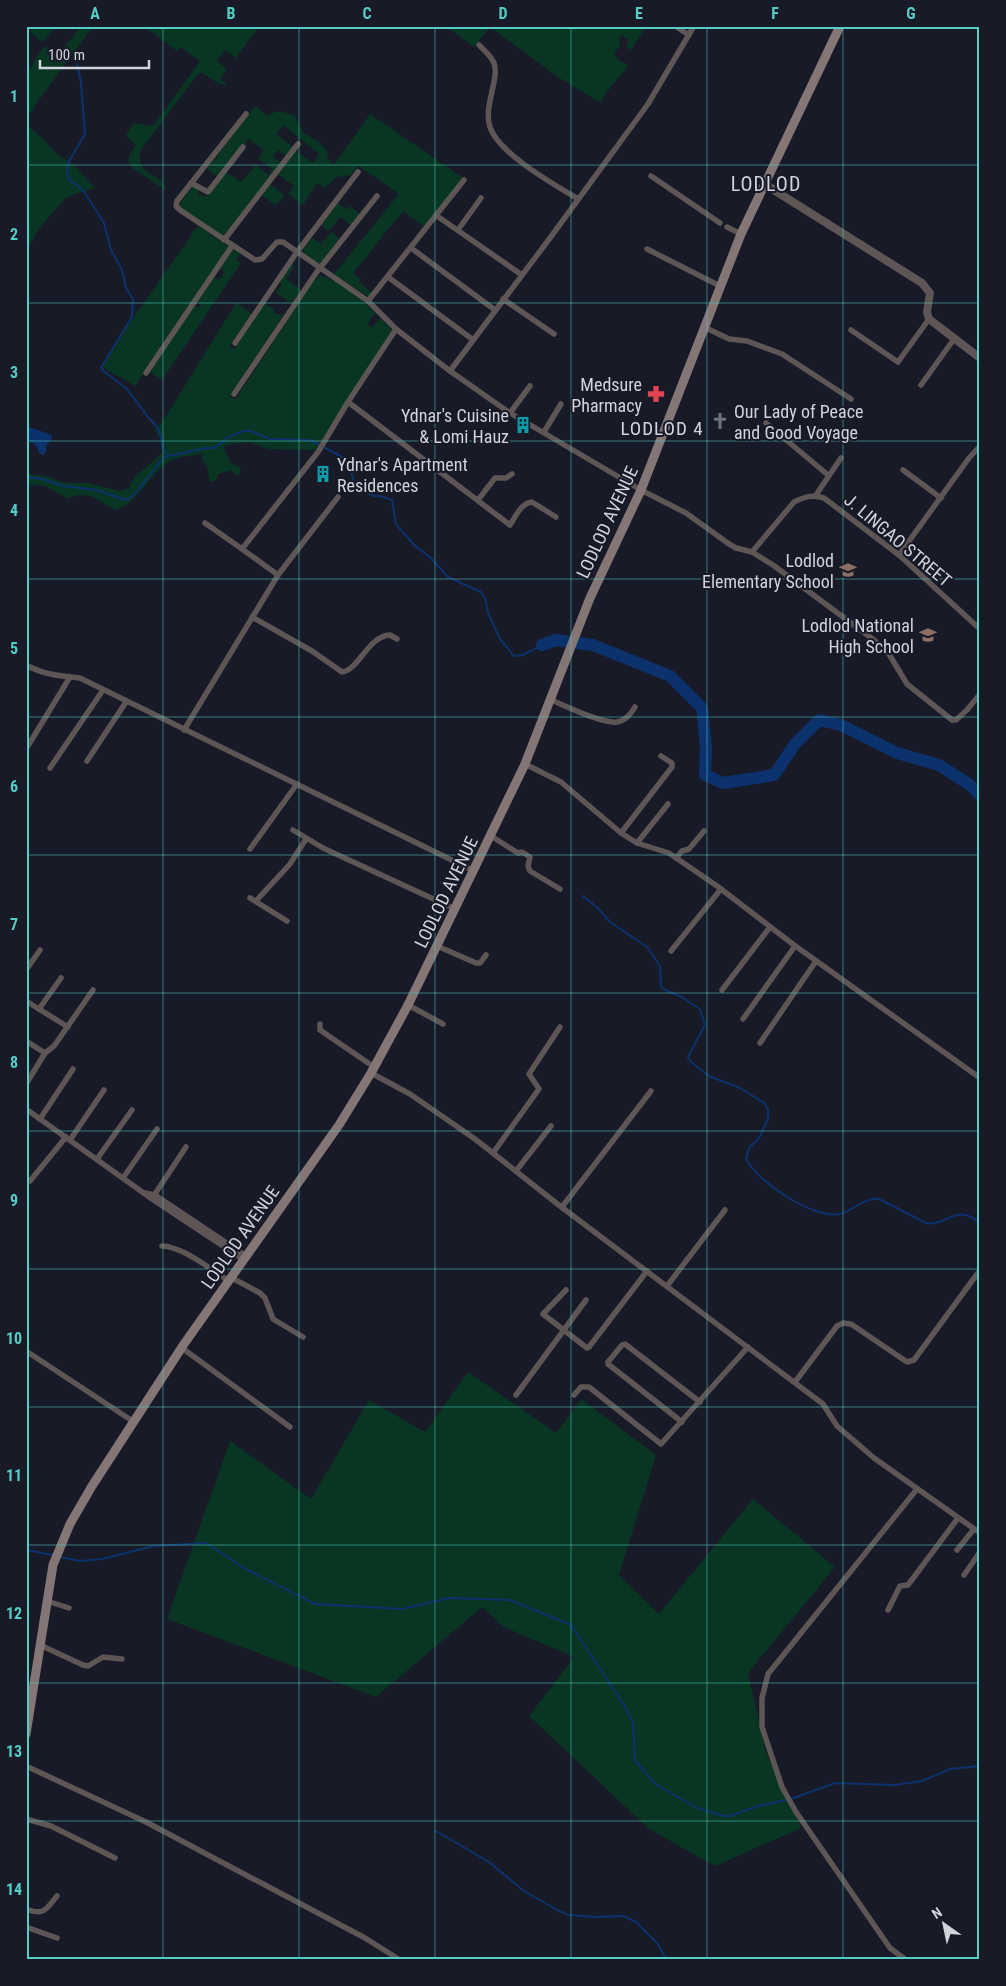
<svg xmlns="http://www.w3.org/2000/svg" width="1006" height="1986" viewBox="0 0 1006 1986" font-family="'Roboto Condensed',sans-serif">
  <style>
    .green { fill: #083623 }
    .water { fill: #0c326d }
    .lines { fill: none; stroke-linecap: round; stroke-linejoin: round }
    .stream { stroke: #0c326d; stroke-width: 2 }
    .river { stroke: #0c326d; stroke-width: 12 }
    .minor { stroke: #5e5555; stroke-width: 5.5 }
    .tertiary { stroke: #5e5555; stroke-width: 8 }
    .secondary { stroke: #857676; stroke-width: 9 }
    .grid { fill: none; stroke: #54cdc7; stroke-width: 1; stroke-opacity: 0.55 }
    .labels { text-anchor: middle; dominant-baseline: central; stroke-width: 4; stroke-linejoin: round; paint-order: stroke }
    .poi-label { font-size: 18px; fill: #d1d3dd; stroke: #181a27; text-anchor: end }
    .street-label { font-size: 18px; fill: #d1d3dd; stroke: #181a27 }
    .neighbourhood-label { font-size: 19px; letter-spacing: 1px; fill: #d1d3dd; stroke: #181a27 }
    .quarter-label { font-size: 20px; letter-spacing: 1px; fill: #d1d3dd; stroke: #181a27 }
    .neatline { fill: none; stroke: #54cdc7; stroke-width: 2 }
    .grid-label { font-size: 16px; text-anchor: middle; font-weight: bold; fill: #54cdc7 }
  </style>
  <rect width="100%" height="100%" fill="#181a27"/>
  <g class="green">
    <path d="M34,26H57L42,42L30,32Z"/>
    <path d="M81,26H93L26,118V92L29,88L26,86V76L34,63L33,62L45,46L58,55Z"/>
    <path d="M144,26H177L182,28L184,26H259L236,58L225,50L217,61L227,69L220,79L226,84V86L216,82L202,73L198,74L140,151V163L145,170L161,181L167,189H164L132,168L128,161L130,153L136,145L126,136L133,123L153,126L200,61L180,47L177,51Z"/>
    <path d="M445,26H646L631,50L626,46L629,40L622,35L619,38L620,46L614,53L618,60L628,65L604,96L601,102H599L558,77L490,27L474,47Z"/>
    <path d="M255,106L267,116C278,109 282,112 294,115L304,133L321,144L328,153L327,157L334,165L370,114L463,178L425,227L403,211L353,273L361,279L359,282L372,293L369,297L334,274L399,194L359,166L351,175L337,177L324,188L317,183L303,205L288,194L294,186L277,174L295,150L313,163L319,154L283,125L276,134L293,147L286,156L278,150L273,157L281,163L223,237L180,208V203L193,186L199,190L198,193L202,196H208L226,172L241,182L256,165L268,175L272,169L258,158L264,150L249,139L218,177L207,169Z"/>
    <path d="M26,125L39,135L58,155L74,165L95,188L72,195L65,199L41,226L26,251Z"/>
    <path d="M269,184L285,195L276,205L261,195Z"/>
    <path d="M338,203L347,210L350,206L360,214L351,225L340,217L329,231L321,225Z"/>
    <path d="M198,226L229,247L135,386L102,367L133,318Z"/>
    <path d="M331,232L340,239L320,265L302,251L312,238L321,244Z"/>
    <path d="M233,249L240,254L236,259L241,263L162,380L149,371L195,302L197,304L195,306L199,308L201,305L196,301L212,276L219,280L225,272L219,268Z"/>
    <path d="M293,263L294,267L286,279L301,290L291,303L276,293L281,285L280,281Z"/>
    <path d="M319,276C333,275 366,303 375,313L367,324L372,328L380,318L392,330L315,450L269,449L249,442L225,445L224,450L232,464L241,468L240,473L237,476L231,470L218,474L216,480L210,482L207,467L202,460L203,453C194,456 180,456 172,460C149,472 141,501 116,510C101,503 87,488 69,499L45,486L26,484V474L46,476L65,483H88L120,491L129,488L134,478L162,453L160,438L155,430L163,421L236,303L252,314L229,346L234,349L264,304L273,308L275,314H284L231,394L230,397L234,399L237,397L310,286Z"/>
    <path d="M468,1372L556,1433L581,1399L656,1455L619,1575L659,1614L753,1499L835,1567L748,1673L766,1753L801,1828L715,1866L649,1829L529,1716L574,1657L504,1627L482,1607L376,1697L167,1619L230,1441L311,1499L369,1400L425,1432Z"/>
  </g>
  <path class="water" d="M26,428H32L52,435L51,440L46,446V452L44,455L40,454L35,444L26,440Z"/>
  <g class="lines">
    <g class="stream">
      <path d="M77,64L81,82L85,134L68,163L67,175L71,182L77,185L85,193L104,223L111,250L122,270L126,288L133,299L132,317L101,368L106,373L127,389L148,417L159,429L164,450L168,456"/>
      <path d="M26,477L42,479L63,486L97,490L126,500L133,496L164,457L206,448H214L227,438L243,431H250L270,439L310,440L316,443L344,458L350,468L354,482L357,487L373,496H380L392,500L396,524L414,545L430,557L448,577L481,592L485,598L488,613L500,639L514,656L523,655L542,645"/>
      <path d="M583,896L599,909L610,922L647,947L660,966L661,987L665,990L680,996L700,1009L705,1025L688,1057L691,1062L709,1076L740,1088L764,1103L768,1109V1119L759,1138L749,1148L746,1159C758,1182 813,1219 839,1214C854,1211 864,1197 879,1199L926,1223C942,1226 951,1212 965,1215C970,1216 975,1219 980,1222"/>
      <path d="M26,1550L53,1555"/>
      <path d="M60,1557L80,1561L102,1559L154,1546L206,1543L247,1570L315,1604L402,1609L449,1598L510,1600L571,1625L626,1708L633,1724L635,1760L654,1783L697,1808L724,1816H730L758,1806L786,1800"/>
      <path d="M791,1799L835,1783L894,1785L922,1781L950,1769L980,1766"/>
      <path d="M436,1831L489,1862L524,1891L559,1911L569,1915L596,1917L623,1916L636,1922L658,1944L663,1954L671,1960"/>
    </g>
    <path class="river" d="M542,645L556,640L593,645L670,676L702,708L706,747L705,775L723,783L774,775L795,744L819,720L841,725L897,753L939,765L970,785L980,795"/>
    <g class="minor">
      <path d="M675,26L689,35"/>
      <path d="M479,45C484,50 491,56 494,63C500,78 483,107 490,127C498,153 555,185 578,199"/>
      <path d="M246,114L177,201L176,206L180,210L255,260L262,259L277,242H283L368,301L396,329L450,371L510,413L641,490L686,513L729,544L736,548L752,552L773,565L874,640L889,654L907,684L952,720H956L967,710L980,694"/>
      <path d="M651,176L720,223"/>
      <path d="M191,183L208,192L243,147"/>
      <path d="M437,216L522,275"/>
      <path d="M727,227L741,234"/>
      <path d="M458,230L481,198"/>
      <path d="M224,240L298,144"/>
      <path d="M411,248L495,310"/>
      <path d="M647,249L720,286"/>
      <path d="M388,277L472,339"/>
      <path d="M503,299L554,334"/>
      <path d="M368,301L464,180"/>
      <path d="M704,327L729,339L747,341L782,354L851,399"/>
      <path d="M851,330L898,362L929,319"/>
      <path d="M235,343L297,252L358,172"/>
      <path d="M450,371L550,238L648,104L694,26"/>
      <path d="M146,373L232,246"/>
      <path d="M921,385L954,339"/>
      <path d="M234,394L316,273L377,196"/>
      <path d="M348,402L510,525C516,516 521,503 532,502L556,517"/>
      <path d="M510,413L530,386"/>
      <path d="M766,423L828,475"/>
      <path d="M544,432L561,404"/>
      <path d="M903,470L941,498"/>
      <path d="M816,495L841,458"/>
      <path d="M478,500L495,478H506L512,474"/>
      <path d="M205,523L242,549"/>
      <path d="M752,552L794,502C804,497 813,494 824,498L899,555L980,629"/>
      <path d="M899,555L969,458L980,446"/>
      <path d="M278,575L338,497"/>
      <path d="M252,617L312,651L342,672C359,670 368,636 390,635L397,639"/>
      <path d="M26,665C44,675 61,676 80,678L474,871"/>
      <path d="M549,699C564,705 602,724 617,722C626,720 630,715 635,707"/>
      <path d="M184,730L278,575L242,549L318,452L348,402L396,329"/>
      <path d="M26,749L70,677"/>
      <path d="M87,761L126,702"/>
      <path d="M525,764L561,782L621,833L637,843L669,853L717,886L794,945L980,1078"/>
      <path d="M50,768L103,690"/>
      <path d="M293,830L323,848L455,909"/>
      <path d="M621,833L672,767V763L661,756"/>
      <path d="M491,836L518,853L522,852L530,857L528,866L530,871L560,889"/>
      <path d="M637,843L668,804"/>
      <path d="M250,849L297,784"/>
      <path d="M676,858L682,851L689,849L704,831"/>
      <path d="M250,898L287,921"/>
      <path d="M256,901L290,864L306,839"/>
      <path d="M437,946L476,963H480L486,955"/>
      <path d="M671,951L721,889"/>
      <path d="M26,970L40,950"/>
      <path d="M722,990L770,927"/>
      <path d="M26,1001L68,1027"/>
      <path d="M408,1005L443,1024"/>
      <path d="M39,1009L61,978"/>
      <path d="M743,1019L795,946"/>
      <path d="M320,1024V1030L374,1067"/>
      <path d="M26,1041L45,1053"/>
      <path d="M760,1043L816,961"/>
      <path d="M371,1073L410,1094L475,1139L560,1206L823,1404L837,1426L874,1458L980,1533"/>
      <path d="M26,1084L45,1053L54,1046L93,990"/>
      <path d="M26,1109L152,1199L244,1260"/>
      <path d="M40,1119L73,1069"/>
      <path d="M70,1140L104,1090"/>
      <path d="M493,1153L539,1089L529,1074L560,1027"/>
      <path d="M97,1159L132,1110"/>
      <path d="M516,1171L551,1126"/>
      <path d="M123,1178L157,1129"/>
      <path d="M26,1182L30,1181L66,1137"/>
      <path d="M145,1193L155,1195L246,1256"/>
      <path d="M153,1197L186,1147"/>
      <path d="M562,1207L651,1091"/>
      <path d="M162,1246C182,1246 213,1271 229,1281"/>
      <path d="M232,1278L260,1293L265,1298L273,1319L303,1337"/>
      <path d="M667,1286L725,1210"/>
      <path d="M566,1290L543,1314L587,1348L589,1347L647,1271"/>
      <path d="M182,1348L290,1427"/>
      <path d="M26,1351L134,1422"/>
      <path d="M795,1382L837,1326L843,1323L851,1324L907,1362L914,1360L980,1270"/>
      <path d="M516,1395L586,1300"/>
      <path d="M574,1395L581,1387H589L661,1444L748,1347"/>
      <path d="M682,1422L608,1364V1362L622,1345L625,1344L700,1402"/>
      <path d="M957,1550L974,1529"/>
      <path d="M964,1575L980,1552"/>
      <path d="M47,1601L69,1608"/>
      <path d="M888,1610L900,1586L908,1585L958,1518"/>
      <path d="M40,1645L83,1665L88,1666L103,1657L122,1659"/>
      <path d="M26,1766L146,1822L365,1938L400,1960"/>
      <path d="M26,1819L51,1826L115,1858"/>
      <path d="M26,1909C45,1916 46,1909 57,1896"/>
      <path d="M26,1927L57,1938"/>
      <path d="M906,1960L890,1948L796,1812L782,1787L762,1727V1698L768,1674L917,1489"/>
    </g>
    <path class="tertiary" d="M766,184L777,192L922,283L930,293L927,312L929,319L980,358"/>
    <path class="secondary" d="M26,1734L53,1565L70,1524L92,1486L184,1344L339,1125L371,1073L408,1005L525,764L590,598L641,490L741,234L840,26"/>
  </g>
  <path class="grid" d="M163,26V1960M299,26V1960M435,26V1960M571,26V1960M707,26V1960M843,26V1960M26,165H980M26,303H980M26,441H980M26,579H980M26,717H980M26,855H980M26,993H980M26,1131H980M26,1269H980M26,1407H980M26,1545H980M26,1683H980M26,1821H980"/>
  <defs>
    <g id="pharmacy-bare" transform="scale(1.35)"><path d="M-2-6h4v4h4v4h-4v4h-4v-4h-4v-4h4Z" fill="#e0444e" stroke="#181a27" stroke-width="2.5" paint-order="stroke"/></g>
    <g id="church-bare" transform="scale(1.35)"><path d="M-1.2-6h2.4v3.5h3.3v2.4h-3.3V6h-2.4V-.1h-3.3v-2.4h3.3Z" fill="#6b7280" stroke="#181a27" stroke-width="2.5" paint-order="stroke"/></g>
    <g id="building-bare" transform="scale(1.35)"><path d="M-4-6H4V6H1V3H-1V6H-4ZM-2.5-4.3h1.7v1.8h-1.7ZM.8-4.3h1.7v1.8H.8ZM-2.5-1h1.7V.8h-1.7ZM.8-1h1.7V.8H.8Z" fill="#0f9aa8" stroke="#181a27" stroke-width="2.5" paint-order="stroke"/></g>
    <g id="school-bare" transform="scale(1.35)"><path d="M0-5L7-2L0 1L-7-2ZM-4 1L0 2.5L4 1V4Q0 6-4 4Z" fill="#8d6e63" stroke="#181a27" stroke-width="2.5" paint-order="stroke"/></g>
  </defs>
  <g fill-rule="evenodd">
    <use href="#pharmacy-bare" x="656" y="394"/>
    <use href="#church-bare" x="720" y="421"/>
    <use href="#building-bare" x="523" y="425"/>
    <use href="#building-bare" x="323" y="474"/>
    <use href="#school-bare" x="848" y="570"/>
    <use href="#school-bare" x="928" y="635"/>
  </g>
  <g class="labels">
    <g class="poi-label">
      <text x="642" y="384">Medsure<tspan x="642" dy="21">Pharmacy</tspan></text>
      <text x="734" y="411" text-anchor="start">Our Lady of Peace<tspan x="734" dy="21">and Good Voyage</tspan></text>
      <text x="509" y="415">Ydnar's Cuisine<tspan x="509" dy="21">&amp; Lomi Hauz</tspan></text>
      <text x="337" y="464" text-anchor="start">Ydnar's Apartment<tspan x="337" dy="21">Residences</tspan></text>
      <text x="834" y="560">Lodlod<tspan x="834" dy="21">Elementary School</tspan></text>
      <text x="914" y="625">Lodlod National<tspan x="914" dy="21">High School</tspan></text>
    </g>
    <g class="street-label">
      <text transform="translate(607 522) rotate(-65)">LODLOD AVENUE</text>
      <text transform="translate(898 540) rotate(40)">J. LINGAO STREET</text>
      <text transform="translate(446 892) rotate(-64)">LODLOD AVENUE</text>
      <text transform="translate(240 1237) rotate(-55)">LODLOD AVENUE</text>
    </g>
    <g class="neighbourhood-label">
      <text x="662" y="428">LODLOD 4</text>
    </g>
    <g class="quarter-label">
      <text x="766" y="184">LODLOD</text>
    </g>
  </g>
  <rect width="1006" height="1986" fill="none" stroke="#181a27" stroke-width="55"/>
  <g transform="translate(944 1924) rotate(327)" stroke="#181a27" stroke-width="4" paint-order="stroke">
  <path d="M0-4L9 19L0 12L-9 19Z" fill="#d1d3dd"/>
  <text y="-8" font-size="14" font-weight="bold" text-anchor="middle" fill="#d1d3dd">N</text>
  </g>
  <path d="M40 60v8h109v-8" fill="none" stroke="#d1d3dd" stroke-width="2.5"/>
  <text x="48" y="60" font-size="15" fill="#d1d3dd" stroke="#181a27" stroke-width="4" paint-order="stroke">100 m</text>
  <rect x="28" y="28" width="950" height="1930" class="neatline"/>
  <g class="grid-label">
    <text x="95" y="19">A</text>
    <text x="231" y="19">B</text>
    <text x="367" y="19">C</text>
    <text x="503" y="19">D</text>
    <text x="639" y="19">E</text>
    <text x="775" y="19">F</text>
    <text x="911" y="19">G</text>
    <text x="14" y="102">1</text>
    <text x="14" y="240">2</text>
    <text x="14" y="378">3</text>
    <text x="14" y="516">4</text>
    <text x="14" y="654">5</text>
    <text x="14" y="792">6</text>
    <text x="14" y="930">7</text>
    <text x="14" y="1068">8</text>
    <text x="14" y="1206">9</text>
    <text x="14" y="1344">10</text>
    <text x="14" y="1481">11</text>
    <text x="14" y="1619">12</text>
    <text x="14" y="1757">13</text>
    <text x="14" y="1895">14</text>
  </g>
</svg>
